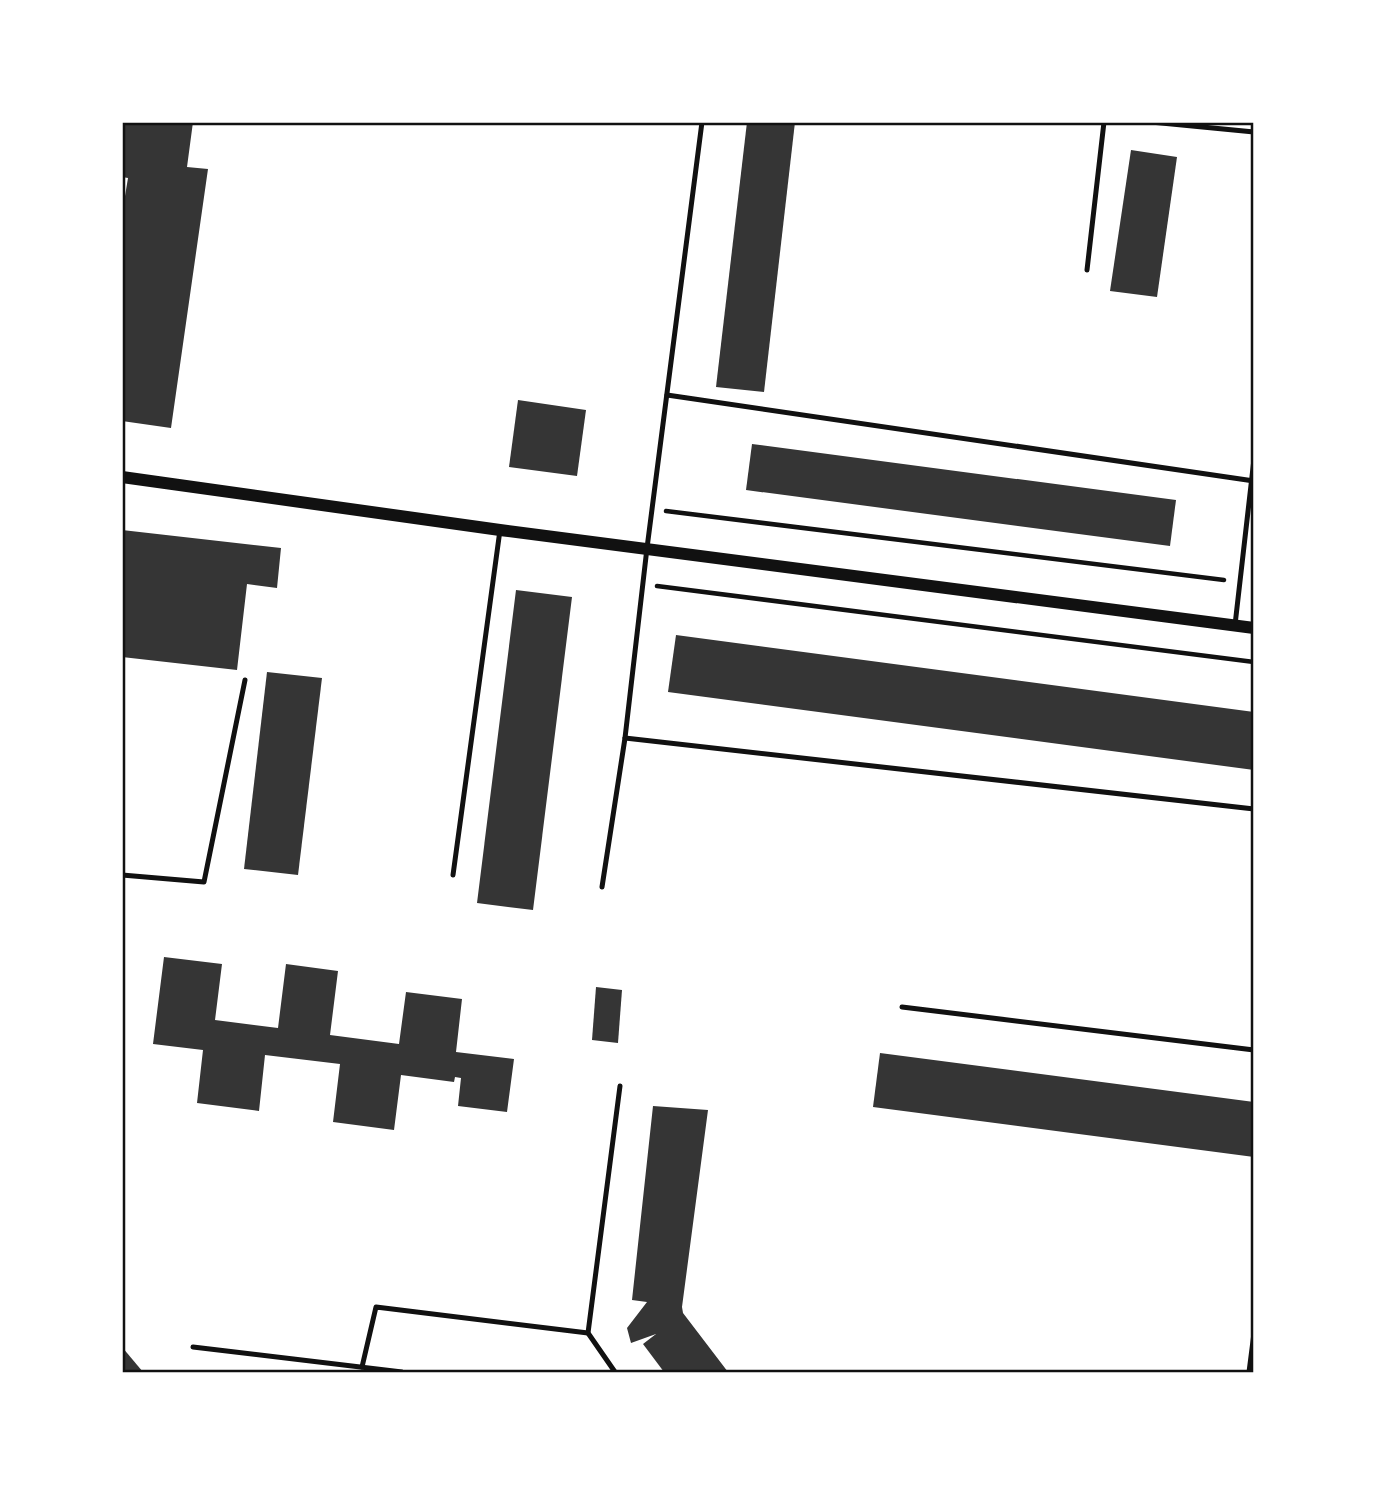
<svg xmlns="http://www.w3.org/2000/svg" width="1376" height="1495" viewBox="0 0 1376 1495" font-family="Roboto,sans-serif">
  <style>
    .building { fill: #353535 }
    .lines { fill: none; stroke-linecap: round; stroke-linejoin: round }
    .path { stroke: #111; stroke-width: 4.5 }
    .service { stroke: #111; stroke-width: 5 }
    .tertiary { stroke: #111; stroke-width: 12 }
    .neatline { fill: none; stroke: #111; stroke-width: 2.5 }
  </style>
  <rect width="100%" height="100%" fill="#fff"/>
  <g class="building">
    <path d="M122,122H193L187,167L208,169L171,428L122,421V214L128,178L122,177Z"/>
    <path d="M747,122H795L764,392L716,387Z"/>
    <path d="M1131,150L1177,157L1157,297L1110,291Z"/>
    <path d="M518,400L586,410L577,476L509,467Z"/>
    <path d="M752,444L1176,500L1170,546L746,490Z"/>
    <path d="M122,530L281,548L277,588L247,584L237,670L122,657Z"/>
    <path d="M516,590L572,597L533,910L477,903Z"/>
    <path d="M676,635L1254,712V770L668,692Z"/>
    <path d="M267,672L322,678L298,875L244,869Z"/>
    <path d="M164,957L222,964L215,1020L278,1028L286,964L338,971L330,1035L399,1044L406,992L462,999L456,1052L514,1059L507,1112L458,1106L461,1078L455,1077L454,1082L401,1075L394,1130L333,1122L340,1064L265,1055L259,1111L197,1103L203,1050L153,1044Z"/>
    <path d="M596,987L622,990L618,1043L592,1040Z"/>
    <path d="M880,1053L1254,1102V1157L873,1107Z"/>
    <path d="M653,1106L708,1110L682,1307L683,1313L728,1372H664L643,1344L656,1334L631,1343L627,1328L647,1302L632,1300Z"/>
    <path d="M122,1347L143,1372H122Z"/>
  </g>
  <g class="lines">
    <g class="path">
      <path d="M666,511L1224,580"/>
      <path d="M657,586L1254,662"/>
    </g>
    <g class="service">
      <path d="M1151,122L1254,132"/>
      <path d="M1087,270L1104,122"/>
      <path d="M667,395L1254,481"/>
      <path d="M1235,625L1254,459"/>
      <path d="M625,738L1254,809"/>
      <path d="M122,875L204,882L245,680"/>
      <path d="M453,875L500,530"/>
      <path d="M602,887L625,738L647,548L702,122"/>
      <path d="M902,1007L1254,1050"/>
      <path d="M193,1347L402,1372"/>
      <path d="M362,1367L376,1307L588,1333"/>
      <path d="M615,1372L588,1333L620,1086"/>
      <path d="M1249,1372L1254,1333"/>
    </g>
    <path class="tertiary" d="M122,477L500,530L1254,628"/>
  </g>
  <rect width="1376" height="1495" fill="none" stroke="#ffffff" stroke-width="248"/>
  <rect x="124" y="124" width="1128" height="1247" class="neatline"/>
</svg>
